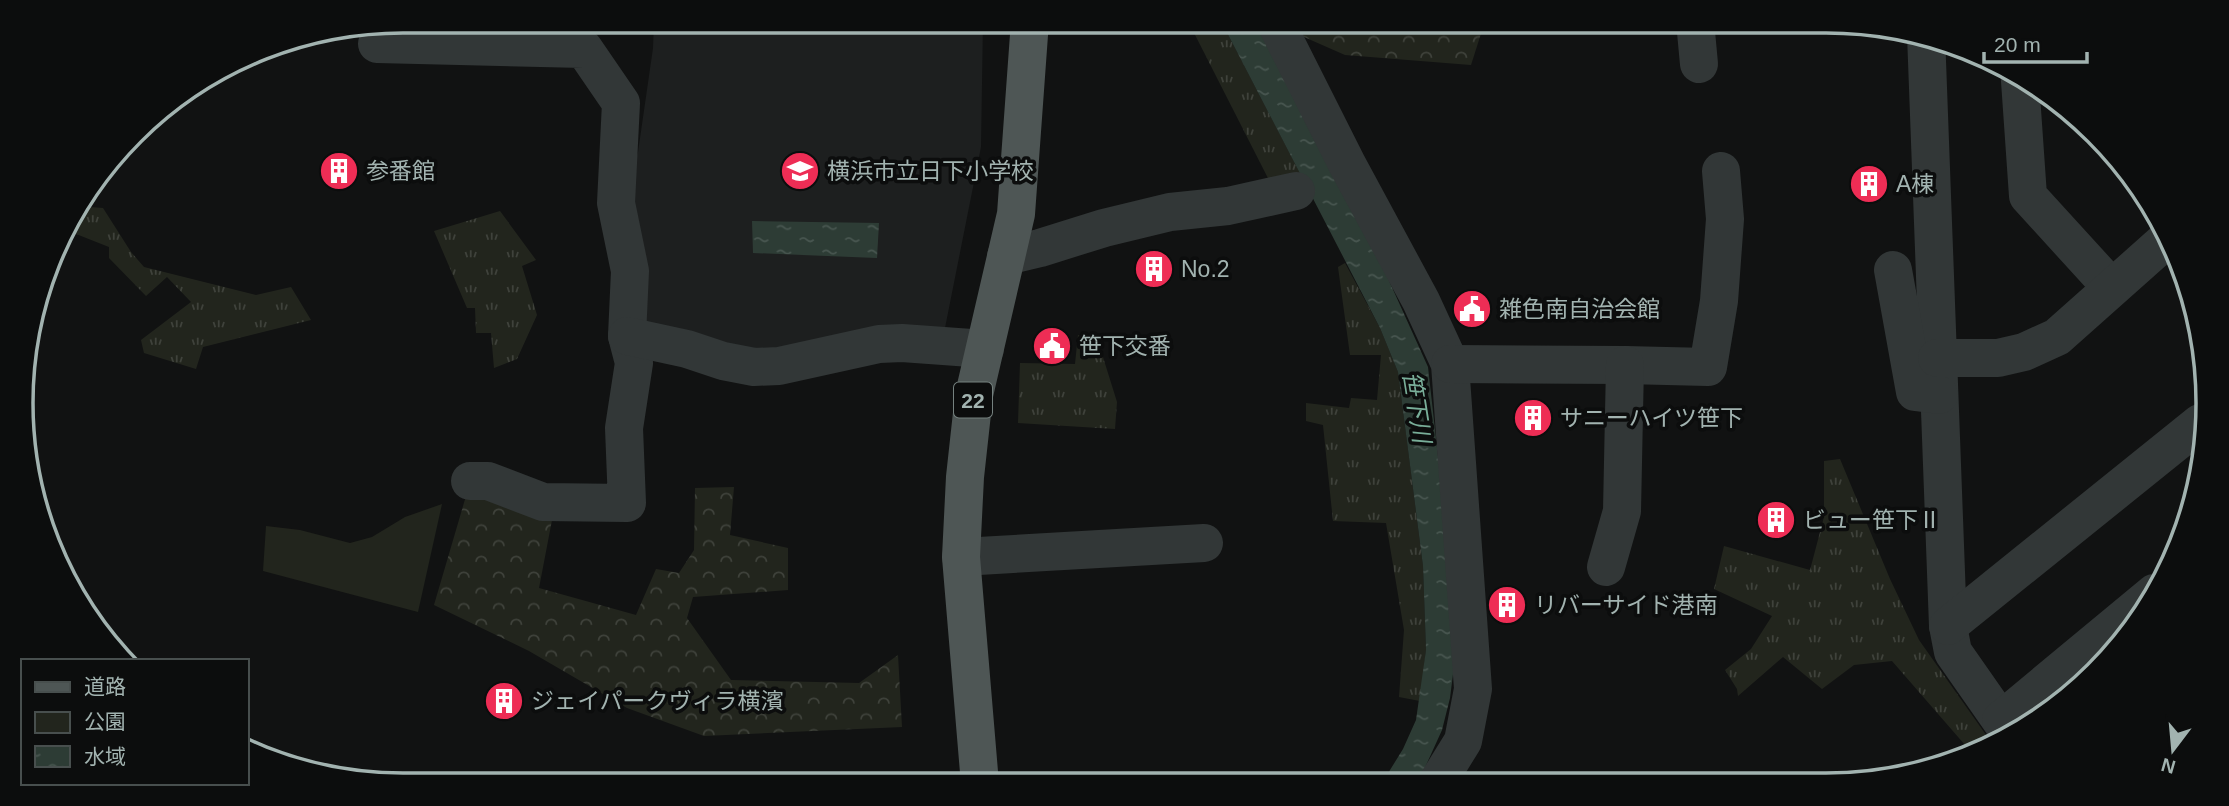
<svg xmlns="http://www.w3.org/2000/svg" width="2229" height="806" viewBox="0 0 2229 806" font-family="Helvetica,'Noto Sans JP',sans-serif">
  <style>
    .built { fill: #1d1f1f }
    .grass { fill: url(#grass-tufts) }
    .forest { fill: url(#forest-crowns) }
    .park { fill: #22251d }
    .water { fill: url(#water-ripples) }
    .lines { fill: none; stroke-linecap: round; stroke-linejoin: round }
    .minor { stroke: #323737; stroke-width: 38 }
    .major { stroke: #4e5655; stroke-width: 38 }
    .labels { text-anchor: middle; dominant-baseline: central; stroke-width: 7; stroke-linejoin: round; paint-order: stroke }
    .shield { fill: #0c0d0d; stroke: #75817f; stroke-width: 2 }
    .shield-label { font-size: 21px; font-weight: bold; fill: #a2b3b0 }
    .poi-label { font-size: 23px; fill: #a2b3b0; stroke: #0c0d0d; text-anchor: start }
    .water-label { font-size: 24px; font-style: italic; fill: #79ae99; stroke: #0c0d0d }
    .rim { fill: none; stroke: #a2b3b0; stroke-width: 3.5 }
  </style>
  <defs>
    <pattern id="grass-tufts" width="24" height="20" patternUnits="userSpaceOnUse" patternTransform="scale(1.75)"><rect width="24" height="20" fill="#22251d"/><path d="M3 7l-1-3M5 7V3M7 7l1-3M15 17l-1-3M17 17v-4M19 17l1-3" fill="none" stroke="#3f423b"/></pattern>
    <pattern id="forest-crowns" width="20" height="18" patternUnits="userSpaceOnUse" patternTransform="scale(1.75)"><rect width="20" height="18" fill="#22251d"/><path d="M2 6a3 3 0 1 1 6 0M12 15a3 3 0 1 1 6 0" fill="none" stroke="#3f423b"/></pattern>
    <pattern id="water-ripples" width="26" height="14" patternUnits="userSpaceOnUse" patternTransform="scale(1.75)"><rect width="26" height="14" fill="#2d3c35"/><path d="M2 4q2-2 4 0t4 0M15 11q2-2 4 0t4 0" fill="none" stroke="#485650"/></pattern>
  </defs>
  <rect width="100%" height="100%" fill="#111212"/>
  <path class="built" d="M654,21H983L981,147L945,328L746,356L653,330L639,312L625,190L638,152L653,48Z"/>
  <g class="grass">
    <path d="M1188,21H1221L1301,175L1274,190Z"/>
    <path d="M77,206L103,208L131,252L144,267L256,295L291,287L311,320L203,347L196,369L144,353L141,340L191,302L167,277L146,296L109,258V247L66,230L72,212Z"/>
    <path d="M500,211L536,260L522,266L537,315L517,359L494,368L491,333H476L475,308H467L434,231Z"/>
    <path d="M1345,263L1380,328L1398,372L1423,566L1426,650L1420,701L1399,697L1404,630L1386,523L1333,521L1323,425L1306,421V403L1349,408L1351,398L1377,400L1381,355H1350L1338,267Z"/>
    <path d="M1078,335L1097,338L1117,402L1115,429L1018,423L1020,363L1075,364Z"/>
    <path d="M1840,459L1890,579L1919,640L1991,742L1983,749L1972,753L1892,661L1854,665L1822,689L1783,657L1738,696L1737,689L1725,670L1751,649L1772,616L1714,589L1724,546L1810,570L1824,517V461Z"/>
  </g>
  <g class="forest">
    <path d="M1296,21H1485L1471,65L1345,55L1295,33Z"/>
    <path d="M734,487L730,535L788,548V590L693,597L687,618L731,680L859,683L898,655L902,727L704,736L627,708L529,651L434,605L466,496L500,503L552,520L539,588L636,615L656,569L679,573L694,550L695,488Z"/>
  </g>
  <path class="park" d="M442,504L418,612L263,571L266,526L300,530L350,543L372,537L405,517Z"/>
  <g class="water">
    <path d="M1221,21H1257L1381,263L1428,367L1450,564L1455,658L1450,698L1442,730L1418,783H1382L1403,749L1416,720L1426,650L1423,566L1398,372L1380,328Z"/>
    <path d="M752,221L879,223L877,258L753,253Z"/>
  </g>
  <g class="lines">
    <g class="minor">
      <path d="M1275,21L1347,164L1421,301L1450,364L1473,689L1463,741L1437,783"/>
      <path d="M1695,21L1699,64"/>
      <path d="M1926,34L1948,626L1953,652L2011,735"/>
      <path d="M377,44L584,49L621,103L616,203L630,271L627,336L634,363L624,428L627,503L543,502L488,481H470"/>
      <path d="M2020,81L2028,196L2111,287"/>
      <path d="M1006,256L1040,248L1104,228L1170,212L1228,206L1296,191"/>
      <path d="M1893,270L1915,392L1939,395"/>
      <path d="M627,336L687,349L723,361L754,367L779,366L879,344L902,343L985,349"/>
      <path d="M1937,358H1998L2024,352L2057,337L2166,240"/>
      <path d="M1450,364L1625,365L1708,367L1719,301L1725,219L1721,171"/>
      <path d="M961,557L1204,543"/>
      <path d="M1606,567L1622,511L1625,365"/>
      <path d="M1948,626L2200,423"/>
      <path d="M2001,720L2154,593"/>
    </g>
    <path class="major" d="M980,784L961,557L965,477L974,395L1016,214L1030,21"/>
  </g>
  <defs>
    <g id="building-disc" transform="scale(2.0125)"><circle r="9.5" fill="#ee2d55" stroke="#0c0d0d"/><path d="M-4-6H4V6H1V3H-1V6H-4ZM-2.5-4.3h1.7v1.8h-1.7ZM.8-4.3h1.7v1.8H.8ZM-2.5-1h1.7V.8h-1.7ZM.8-1h1.7V.8H.8Z" fill="#fff"/></g>
    <g id="school-disc" transform="scale(2.0125)"><circle r="9.5" fill="#ee2d55" stroke="#0c0d0d"/><path d="M0-5L7-2L0 1L-7-2ZM-4 1L0 2.5L4 1V4Q0 6-4 4Z" fill="#fff"/></g>
    <g id="civic-disc" transform="scale(2.0125)"><circle r="9.5" fill="#ee2d55" stroke="#0c0d0d"/><path d="M-.6-6.5H3V-4.5H.6V-3L4-1V1h2V6H-6V1h2V-1L-.6-3ZM-1.2 2.5V6h2.4V2.5Z" fill="#fff"/></g>
  </defs>
  <g fill-rule="evenodd">
    <use href="#building-disc" x="339" y="171"/>
    <use href="#school-disc" x="800" y="171"/>
    <use href="#building-disc" x="1869" y="184"/>
    <use href="#building-disc" x="1154" y="269"/>
    <use href="#civic-disc" x="1472" y="309"/>
    <use href="#civic-disc" x="1052" y="346"/>
    <use href="#building-disc" x="1533" y="418"/>
    <use href="#building-disc" x="1776" y="520"/>
    <use href="#building-disc" x="1507" y="605"/>
    <use href="#building-disc" x="504" y="701"/>
  </g>
  <g class="labels">
    <rect class="shield" x="954" y="382.5" width="38" height="35" rx="5"/>
    <g class="shield-label">
      <text x="973" y="400">22</text>
    </g>
    <g class="poi-label">
      <text x="366" y="171">参番館</text>
      <text x="827" y="171">横浜市立日下小学校</text>
      <text x="1896" y="184">A棟</text>
      <text x="1181" y="269">No.2</text>
      <text x="1499" y="309">雑色南自治会館</text>
      <text x="1079" y="346">笹下交番</text>
      <text x="1560" y="418">サニーハイツ笹下</text>
      <text x="1803" y="520">ビュー笹下Ⅱ</text>
      <text x="1534" y="605">リバーサイド港南</text>
      <text x="531" y="701">ジェイパークヴィラ横濱</text>
    </g>
    <g class="water-label">
      <text transform="translate(1417 407) rotate(81)">笹下川</text>
    </g>
  </g>
  <path d="M0 0H2229V806H0ZM403 33H1826A370 370 0 0 1 2196 403V403A370 370 0 0 1 1826 773H403A370 370 0 0 1 33 403V403A370 370 0 0 1 403 33Z" fill="#0c0d0d" fill-rule="evenodd"/>
  <path class="rim" d="M403 33H1826A370 370 0 0 1 2196 403V403A370 370 0 0 1 1826 773H403A370 370 0 0 1 33 403V403A370 370 0 0 1 403 33Z"/>
  <rect x="21" y="659" width="228" height="126" fill="#0c0d0d" stroke="#484f4e" stroke-width="2"/>
  <rect x="35" y="682" width="35" height="10" fill="#4e5655" stroke="#484f4e" stroke-width="2"/>
  <text x="84" y="694" font-size="21" fill="#a2b3b0">道路</text>
  <rect x="35" y="712" width="35" height="21" fill="#22251d" stroke="#484f4e" stroke-width="2"/>
  <text x="84" y="729" font-size="21" fill="#a2b3b0">公園</text>
  <rect x="35" y="746" width="35" height="21" fill="url(#water-ripples)" stroke="#484f4e" stroke-width="2"/>
  <text x="84" y="764" font-size="21" fill="#a2b3b0">水域</text>
  <g transform="translate(2173 750) rotate(196)" stroke="#0c0d0d" stroke-width="5" paint-order="stroke">
  <path d="M0-5L12 26L0 18L-12 26Z" fill="#a2b3b0"/>
  <text y="-10" font-size="19" font-weight="bold" text-anchor="middle" fill="#a2b3b0">N</text>
  </g>
  <path d="M1984 52v10h103v-10" fill="none" stroke="#a2b3b0" stroke-width="3.5"/>
  <text x="1994" y="52" font-size="21" fill="#a2b3b0" stroke="#0c0d0d" stroke-width="5" paint-order="stroke">20 m</text>
</svg>
